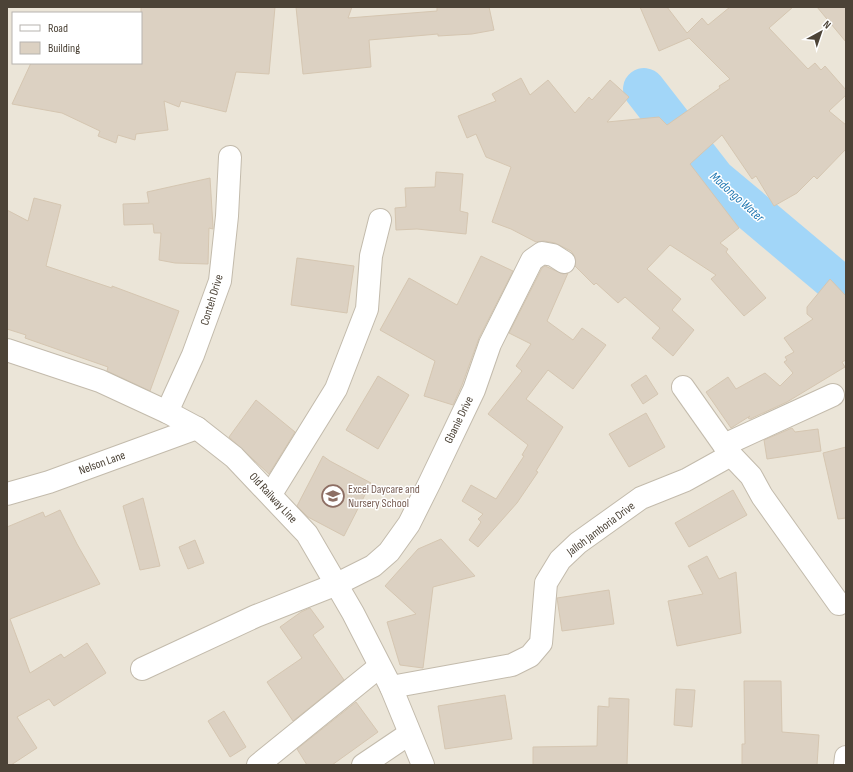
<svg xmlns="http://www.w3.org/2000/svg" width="853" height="772" viewBox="0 0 853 772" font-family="'Sofia Sans Condensed',sans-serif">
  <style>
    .residential { fill: #ebe5d8; fill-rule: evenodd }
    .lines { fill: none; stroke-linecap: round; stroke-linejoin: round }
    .river { stroke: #a2d6f8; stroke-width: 42 }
    .building { fill: #dcd1c2; stroke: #d5c6b1 }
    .minor-casing { stroke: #c3bbac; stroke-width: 24 }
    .minor { stroke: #fff; stroke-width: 22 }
    .labels { text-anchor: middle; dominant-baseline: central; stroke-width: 3; stroke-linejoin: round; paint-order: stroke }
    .street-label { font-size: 12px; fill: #4c4337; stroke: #fff }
    .education-label { font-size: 12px; fill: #785e54; stroke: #fff; text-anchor: start }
    .water-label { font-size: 13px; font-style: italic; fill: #2278b2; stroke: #fff }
  </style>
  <rect width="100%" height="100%" fill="#f6f3eb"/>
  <path class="residential" d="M7,7H846V765H7ZM13,13H141V63H13Z"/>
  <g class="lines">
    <path class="river" d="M644,89L714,179L846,290"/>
  </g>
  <g class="building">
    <path d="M141,7H275L269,74L236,72L226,112L181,101L179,107L164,101L168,130L136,134L135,140L118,135L116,143L98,136L100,131L62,113L12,104L31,63H141Z"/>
    <path d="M296,7H352L348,18L437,11V7H489L494,30L472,34L438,36V34L369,40L371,67L303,74Z"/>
    <path d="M640,7H667L687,33L702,18L708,25L730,7H793L769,28L808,69L815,63L821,70L825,66L846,90V95L829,111L846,125V149L817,179L814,176L797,193L774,206L756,176L752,179L722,135L690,164L739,228L720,243L728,249L726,252L766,298L744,316L711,279L716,275L670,245L647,269L681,299L672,310L694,330L673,356L652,338L660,328L625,297L618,303L596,283L594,285L575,266V257L571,251L555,243L544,241L536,242L511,229L492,222L511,167L486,157L476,134L467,138L458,116L496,101L492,94L521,78L530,95L548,80L575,113L589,97L592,100L610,80L629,97L607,122L659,117L667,125L720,88L719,86L730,79L689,38L659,51Z"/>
    <path d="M817,7H846V42Z"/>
    <path d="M436,172L463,174L460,211L468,213L466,234L417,229L396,230L395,208L406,207L405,188L435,187Z"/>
    <path d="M210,178L213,227V229L209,228L208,264L175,263L159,260L161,233H154L153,224L124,225L123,204L149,203L147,192Z"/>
    <path d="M34,198L61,205L46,266L112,288V286L179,311L150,391L107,371L108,367L25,338L26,335L7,329V210L28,221Z"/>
    <path d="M481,256L513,271L479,338L462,385L453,405L424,396L435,361L380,330L409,278L457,305Z"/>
    <path d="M297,258L354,266L347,313L291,305Z"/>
    <path d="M545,266L563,274L568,273L547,321L573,340L582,328L606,345L573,389L548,370L526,399L563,427L536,471L538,472L517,503L478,547L469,540L481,522L478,519L483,514L462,501L471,485L496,499L524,456L522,455L528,445L488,414L522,371L516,366L531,344L509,333L542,268Z"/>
    <path d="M830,279L846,296V360L842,362L845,367L787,402L750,419L748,418L750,416L731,428L706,392L728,377L736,389L765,373L780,386L793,373L784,362L787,360L785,357L794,352L784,338L813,319L807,314V307Z"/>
    <path d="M646,375L658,394L643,404L631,385Z"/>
    <path d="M378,376L409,395L378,449L346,430Z"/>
    <path d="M256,400L295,432L269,474L229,437Z"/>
    <path d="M646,413L665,447L629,467L609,434Z"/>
    <path d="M792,428L795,432L818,429L821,451L767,459L764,440Z"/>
    <path d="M846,447V518L838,519L823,453Z"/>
    <path d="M323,456L330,461L371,483L344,536L308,517L297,506Z"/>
    <path d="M733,490L747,515L689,547L675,523Z"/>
    <path d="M143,498L160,566L140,570L123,506Z"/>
    <path d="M60,510L77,544L100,584L10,619L30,673L61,654L64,658L87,643L106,673L54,706L49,699L17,717L37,748L11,765H7V527L43,512L45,517Z"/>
    <path d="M441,539L475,576L433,587L423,668L400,665L387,622L416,614L385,586L418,549Z"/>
    <path d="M195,540L204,563L188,569L179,547Z"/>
    <path d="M707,556L719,579L736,572L741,633L677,646L668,601L703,594L688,566Z"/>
    <path d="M609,590L614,624L562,631L557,598Z"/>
    <path d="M310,608L324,627L313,635L344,680L293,721L267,682L302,658L280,627L301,612Z"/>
    <path d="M744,681H781L782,732L819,735L817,765H742V744H745Z"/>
    <path d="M676,689L695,690L692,727L674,725Z"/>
    <path d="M505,695L512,739L445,749L438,706Z"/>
    <path d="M609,698L629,699L627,765H533V747L597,746L598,706L609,707Z"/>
    <path d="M356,702L378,732L332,765H307L297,749Z"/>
    <path d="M224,711L246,747L230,757L208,721Z"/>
  </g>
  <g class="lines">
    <g class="minor-casing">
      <g id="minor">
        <path d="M7,350L100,381L167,412L197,428L234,457L307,534L353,613L391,687L423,765"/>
        <path d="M683,387L731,455"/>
        <path d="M167,412L193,355L220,281L227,216L230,157"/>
        <path d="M724,445L833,395"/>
        <path d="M7,494L49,482L197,428"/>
        <path d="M271,494L336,389L367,309L371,256L380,220"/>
        <path d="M142,669L256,616L337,584L373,566L389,552L409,524L430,482L474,390L490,344L532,260L542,253L553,255L564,262"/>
        <path d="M391,687L512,665L530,656L541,643L546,583L560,560L578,543L641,498L686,480L731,455L751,476L762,496L839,604"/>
        <path d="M258,765L379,667"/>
        <path d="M363,765L409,734"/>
        <path d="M845,765L846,757"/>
      </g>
    </g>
    <use href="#minor" class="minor"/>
  </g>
  <defs>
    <g id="school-ring" transform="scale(1.15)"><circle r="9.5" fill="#fff" stroke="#8d6e63" stroke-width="1.5"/><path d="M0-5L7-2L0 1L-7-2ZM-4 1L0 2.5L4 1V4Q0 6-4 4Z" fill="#8d6e63"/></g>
  </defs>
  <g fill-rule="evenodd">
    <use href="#school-ring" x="333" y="496"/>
  </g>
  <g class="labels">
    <g class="street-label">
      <text transform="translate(212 300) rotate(-73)">Conteh Drive</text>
      <text transform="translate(459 420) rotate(-64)">Gbanie Drive</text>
      <text transform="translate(102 463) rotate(-20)">Nelson Lane</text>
      <text transform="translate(273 498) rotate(47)">Old Railway Line</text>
      <text transform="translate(601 529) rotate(-37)">Jalloh Jamboria Drive</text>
    </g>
    <g class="education-label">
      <text x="348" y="489">Excel Daycare and<tspan x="348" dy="14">Nursery School</tspan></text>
    </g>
    <g class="water-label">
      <text transform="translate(737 197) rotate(42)">Madongo Water</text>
    </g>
  </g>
  <rect width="853" height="772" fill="none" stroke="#4c4337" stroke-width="16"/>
  <rect x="12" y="12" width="130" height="52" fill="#ffffff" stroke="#b7b4af"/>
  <rect x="20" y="25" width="20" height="6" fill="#ffffff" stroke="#b7b4af"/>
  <text x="48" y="32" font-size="12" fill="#4c4337">Road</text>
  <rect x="20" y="42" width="20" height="12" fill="#dcd1c2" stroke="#b7b4af"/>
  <text x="48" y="52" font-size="12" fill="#4c4337">Building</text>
  <g transform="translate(821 32) rotate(40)" stroke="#ffffff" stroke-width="3" paint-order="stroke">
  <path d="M0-3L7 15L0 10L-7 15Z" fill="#4c4337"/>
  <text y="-6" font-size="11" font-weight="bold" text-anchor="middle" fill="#4c4337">N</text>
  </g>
</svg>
